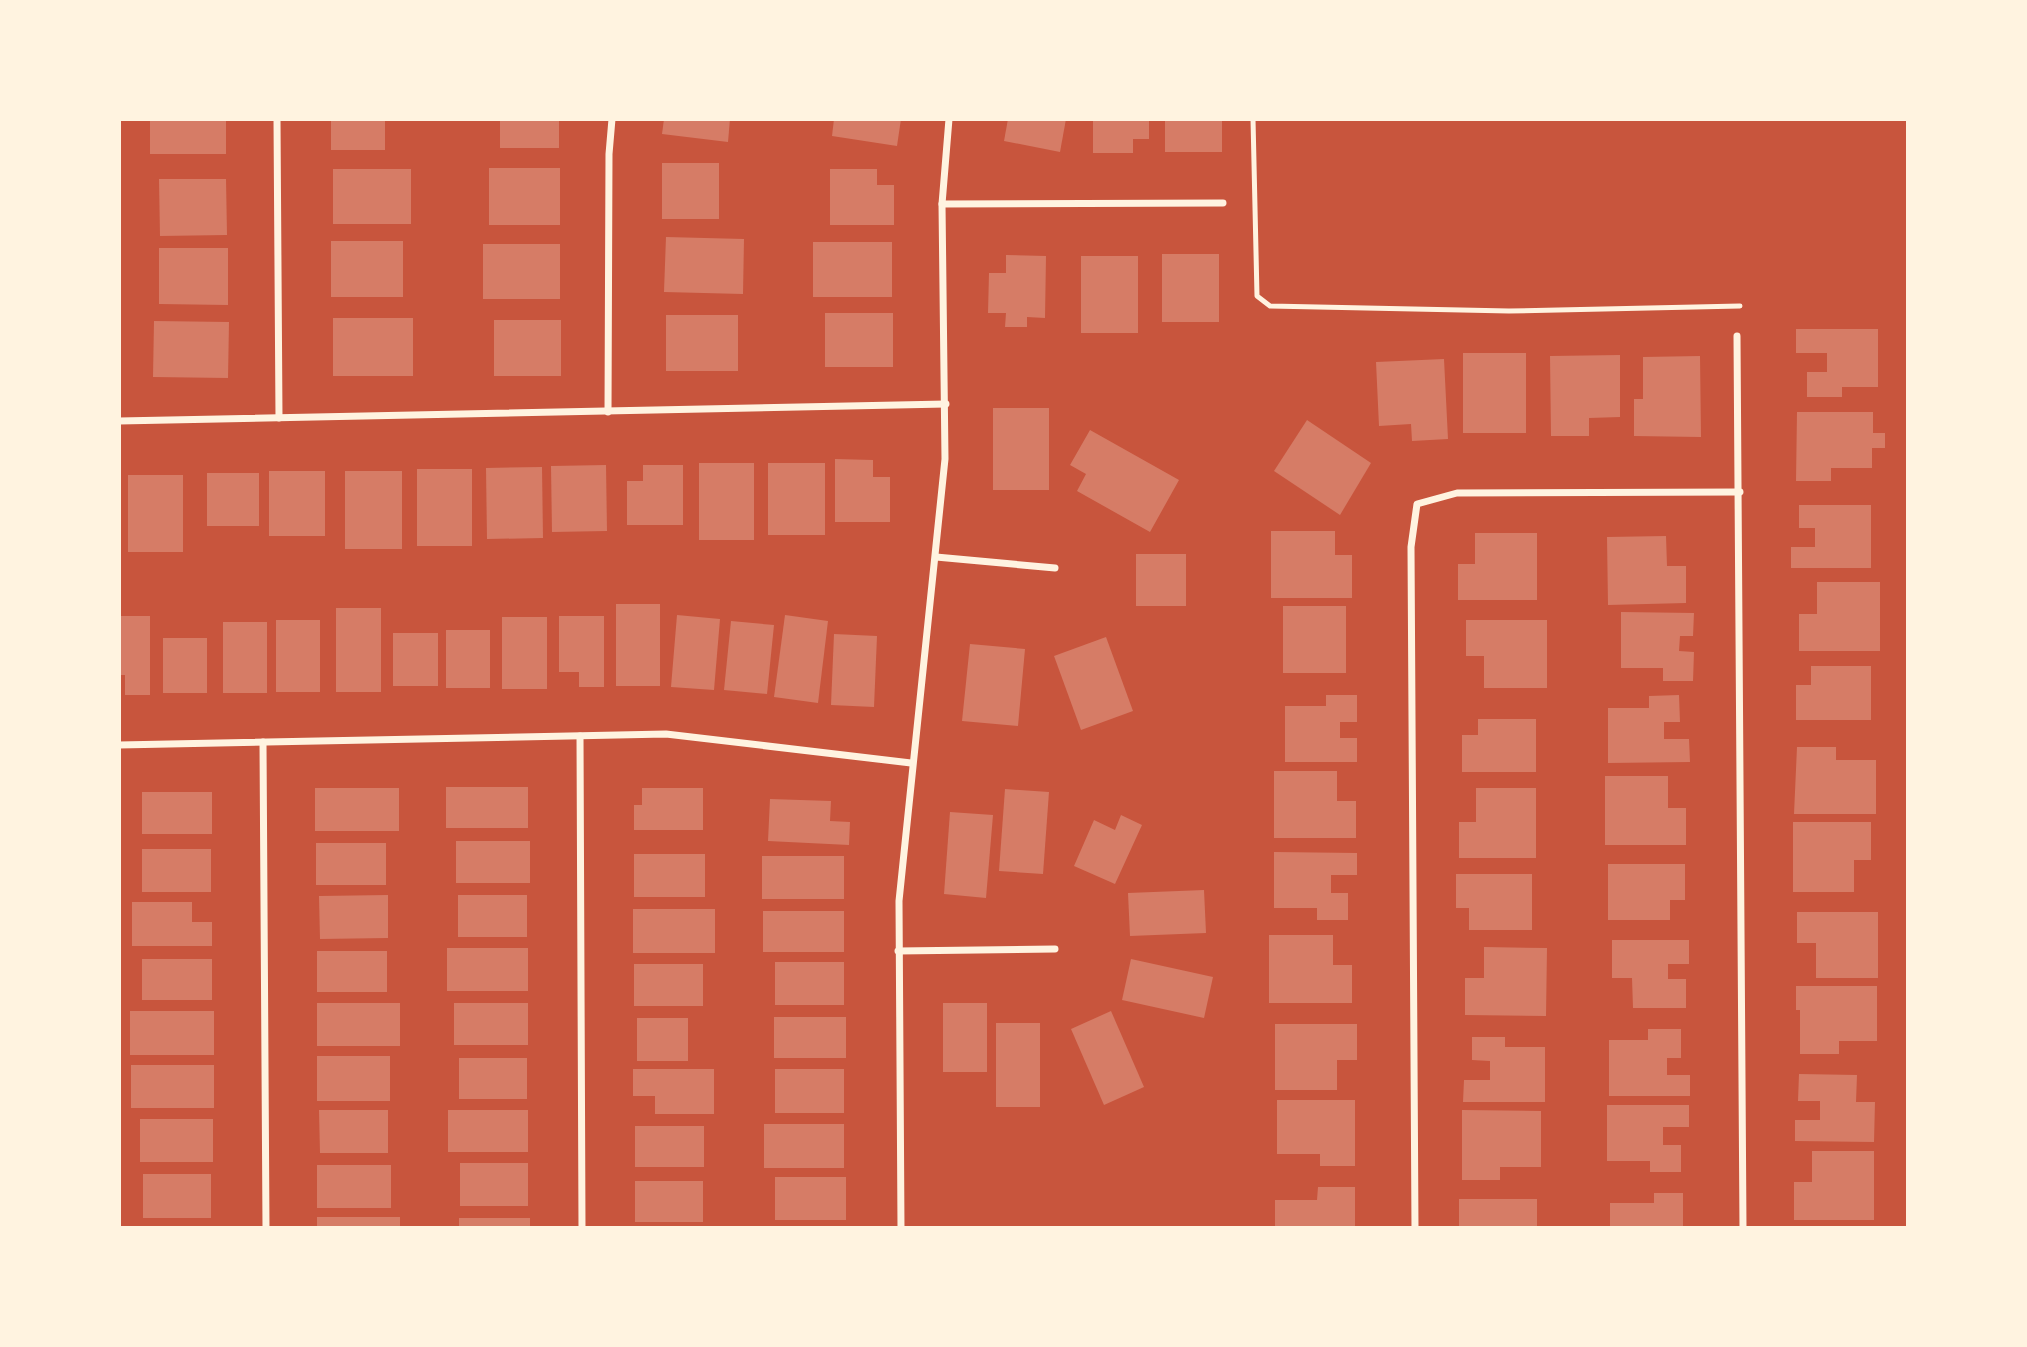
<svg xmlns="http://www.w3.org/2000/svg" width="2027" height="1347" viewBox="0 0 2027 1347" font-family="'PT Sans Narrow',sans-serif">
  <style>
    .building { fill: #d67c66 }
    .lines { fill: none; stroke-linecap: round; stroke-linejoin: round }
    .service { stroke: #fff3e0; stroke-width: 5 }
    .minor { stroke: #fff3e0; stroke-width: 7 }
  </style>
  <rect width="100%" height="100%" fill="#c8553d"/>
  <g class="building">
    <rect x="150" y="119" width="76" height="35"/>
    <rect x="331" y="119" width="54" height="31"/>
    <rect x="500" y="119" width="59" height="29"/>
    <path d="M664,119H730L728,142L662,134Z"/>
    <path d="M834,119H901L897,146L832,136Z"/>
    <path d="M1008,119H1066L1060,152L1004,141Z"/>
    <path d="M1093,119H1149V139H1133V153H1093Z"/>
    <rect x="1165" y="119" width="57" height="33"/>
    <rect x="662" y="163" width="57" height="56"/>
    <rect x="489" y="168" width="71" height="57"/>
    <rect x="333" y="169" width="78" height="55"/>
    <path d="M830,169H877V185H894V225H830Z"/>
    <path d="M159,179H226L227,235L160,236Z"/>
    <path d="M666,237L744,239L743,294L664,292Z"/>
    <rect x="331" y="241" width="72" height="56"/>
    <rect x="813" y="242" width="79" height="55"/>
    <rect x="483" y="244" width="77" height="55"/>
    <path d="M159,248H228V305L159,304Z"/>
    <rect x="1162" y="254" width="57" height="68"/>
    <path d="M1006,255L1046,256L1045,318L1027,317V327H1005L1006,313H988L989,273H1006Z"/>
    <rect x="1081" y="256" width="57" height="77"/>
    <rect x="825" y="313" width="68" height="54"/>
    <rect x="666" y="315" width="72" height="56"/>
    <rect x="333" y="318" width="80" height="58"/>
    <rect x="494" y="320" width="67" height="56"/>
    <path d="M154,321L229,322L228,378L153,377Z"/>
    <path d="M1796,329H1878V387H1842V397H1807V372H1827V353H1796Z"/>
    <rect x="1463" y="353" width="63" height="80"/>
    <path d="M1620,355V417L1589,418V436H1551L1550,356Z"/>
    <path d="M1700,356L1701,437L1634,436V399H1643V357Z"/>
    <path d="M1444,359L1448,439L1412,441L1411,424L1379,426L1376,362Z"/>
    <rect x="993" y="408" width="56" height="82"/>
    <path d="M1797,412H1873V433H1885V448H1872V468H1831V481H1796Z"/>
    <path d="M1307,420L1371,463L1340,515L1274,471Z"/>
    <path d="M1090,430L1179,480L1150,532L1077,491L1086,474L1070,465Z"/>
    <path d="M835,459L873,460V477H890V522H835Z"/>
    <rect x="699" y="463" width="55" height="77"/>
    <rect x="768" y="463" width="57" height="72"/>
    <path d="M606,465L607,531L552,532L551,466Z"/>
    <path d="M643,465H683V525H627V481H643Z"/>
    <path d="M542,467L543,538L487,539L486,468Z"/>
    <rect x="417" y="469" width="55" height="77"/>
    <rect x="269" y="471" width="56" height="65"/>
    <rect x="345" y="471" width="57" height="78"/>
    <rect x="207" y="473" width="52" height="53"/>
    <rect x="128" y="475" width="55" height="77"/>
    <path d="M1799,505H1871V568H1791V547H1815V528H1799Z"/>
    <path d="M1271,531H1335V555H1352V598H1271Z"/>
    <path d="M1475,533H1537V600H1458V564H1475Z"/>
    <path d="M1666,536L1667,566H1686V603L1608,605L1607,537Z"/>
    <rect x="1136" y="554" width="50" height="52"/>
    <path d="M1817,582H1880V651H1799V614H1817Z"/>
    <rect x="616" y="604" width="44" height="82"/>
    <rect x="1283" y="606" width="63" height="67"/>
    <rect x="336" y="608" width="45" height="84"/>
    <path d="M1621,612L1694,613L1693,636H1680L1679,651L1694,652L1693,681H1663V668H1621Z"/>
    <path d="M677,615L720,619L714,690L671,687Z"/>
    <path d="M785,615L828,621L818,703L774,697Z"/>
    <path d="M119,616H150V695H125V675H119Z"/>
    <path d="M559,616H604V687H579V672H559Z"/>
    <rect x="502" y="617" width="45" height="72"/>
    <rect x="276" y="620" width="44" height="72"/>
    <path d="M1466,620H1547V688H1484V656H1466Z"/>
    <path d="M731,621L774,625L767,694L724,690Z"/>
    <rect x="223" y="622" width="44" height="71"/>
    <rect x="446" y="630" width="44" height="58"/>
    <rect x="393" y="633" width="45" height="53"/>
    <path d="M834,634L877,636L874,707L831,705Z"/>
    <path d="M1106,637L1133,711L1081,730L1054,656Z"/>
    <rect x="163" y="638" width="44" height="55"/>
    <path d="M970,644L1025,649L1018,726L962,721Z"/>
    <path d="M1811,666H1871V720H1796V685H1811Z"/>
    <path d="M1326,695H1357V722H1340V738H1357V762H1285V706H1326Z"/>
    <path d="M1679,695L1680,722H1664V739H1689L1690,762L1608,763V708H1649V696Z"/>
    <path d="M1478,719H1536V772H1462V735H1478Z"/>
    <path d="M1797,747H1836V760H1876V814H1794Z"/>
    <path d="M1274,771H1337V801H1356V838H1274Z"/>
    <path d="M1605,776H1668V808H1686V845H1605Z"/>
    <rect x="446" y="787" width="82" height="41"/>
    <rect x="315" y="788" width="84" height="43"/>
    <path d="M642,788H703V830H634V805H642Z"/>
    <path d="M1476,788H1536V858H1459V822H1476Z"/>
    <path d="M1005,789L1049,792L1043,874L999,871Z"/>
    <rect x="142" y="792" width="70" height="42"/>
    <path d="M770,799L831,801L830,821L850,822L849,845L768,841Z"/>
    <path d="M950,812L993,815L986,898L944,894Z"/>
    <path d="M1121,815L1142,825L1115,884L1074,866L1094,820L1115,830Z"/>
    <path d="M1793,822H1871V860H1854V892H1793Z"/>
    <rect x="456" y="841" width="74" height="42"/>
    <rect x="316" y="843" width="70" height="42"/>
    <rect x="142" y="849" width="69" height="43"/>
    <path d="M1274,852L1357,853V875H1331V893H1348V920H1317V908H1274Z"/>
    <rect x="634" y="854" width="71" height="43"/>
    <rect x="762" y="856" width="82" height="43"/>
    <path d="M1608,864H1685V900H1670V920H1608Z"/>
    <path d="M1456,874H1532V930H1469V908H1456Z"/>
    <path d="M1204,890L1206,933L1130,936L1128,893Z"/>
    <path d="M388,895V938L320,939L319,896Z"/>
    <rect x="458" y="895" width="69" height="42"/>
    <path d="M132,902H192V922H212V946H132Z"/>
    <rect x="633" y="909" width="82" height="44"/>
    <rect x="763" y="911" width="81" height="41"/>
    <path d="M1797,912H1878V978H1816V943H1797Z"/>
    <path d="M1269,935H1333V965H1352V1003H1269Z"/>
    <path d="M1612,940H1689V964H1668V979H1686V1008H1633L1632,978H1612Z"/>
    <path d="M1484,947L1547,948L1546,1016L1465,1015V978H1484Z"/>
    <rect x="447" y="948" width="81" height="43"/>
    <rect x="317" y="951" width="70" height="41"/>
    <rect x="142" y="959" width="70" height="41"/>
    <path d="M1131,959L1213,977L1204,1018L1122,1000Z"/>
    <rect x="775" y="962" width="69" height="43"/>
    <rect x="634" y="964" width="69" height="42"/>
    <path d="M1796,986H1877V1041H1839V1054H1800V1010H1796Z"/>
    <rect x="317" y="1003" width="83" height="43"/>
    <rect x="454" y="1003" width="74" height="42"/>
    <rect x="943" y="1003" width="44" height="69"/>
    <rect x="130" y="1011" width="84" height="44"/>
    <path d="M1111,1011L1144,1087L1104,1105L1071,1029Z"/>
    <rect x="774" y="1017" width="72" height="41"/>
    <rect x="637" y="1018" width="51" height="43"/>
    <rect x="996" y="1023" width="44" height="84"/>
    <path d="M1275,1024H1357V1060H1337V1090H1275Z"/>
    <path d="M1648,1029H1681V1058H1667V1075H1690V1096H1609V1040H1648Z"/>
    <path d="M1472,1037H1505V1047H1545V1102H1463L1464,1080H1490V1061L1472,1060Z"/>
    <rect x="317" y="1056" width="73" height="45"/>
    <rect x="459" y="1058" width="68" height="41"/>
    <rect x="131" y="1065" width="83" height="43"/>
    <path d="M633,1069H714V1114H655V1096H633Z"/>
    <rect x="775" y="1069" width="69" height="44"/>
    <path d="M1799,1074L1857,1075L1856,1102H1875L1874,1142L1795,1141V1120H1820V1101H1798Z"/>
    <path d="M1277,1100H1355V1166H1320V1154H1277Z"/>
    <path d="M1607,1105H1689V1127H1663V1145H1681V1172H1650V1161H1607Z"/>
    <path d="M319,1110H388V1153H320Z"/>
    <rect x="448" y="1110" width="80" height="42"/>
    <path d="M1462,1110L1541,1111V1167H1500V1180H1462Z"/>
    <rect x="140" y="1119" width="73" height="43"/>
    <rect x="764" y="1124" width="80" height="44"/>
    <rect x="635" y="1126" width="69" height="41"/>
    <path d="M1812,1151H1874V1220H1794V1182H1812Z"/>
    <rect x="460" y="1163" width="68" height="43"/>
    <rect x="317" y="1165" width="74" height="43"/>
    <rect x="143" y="1174" width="68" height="44"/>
    <rect x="775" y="1177" width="71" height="43"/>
    <rect x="635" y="1181" width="68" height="41"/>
    <path d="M1318,1187H1355V1228H1275V1200H1317Z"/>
    <path d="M1654,1193H1683V1228H1610V1203H1654Z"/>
    <rect x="1459" y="1199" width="78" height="29"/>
    <rect x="317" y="1217" width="83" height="11"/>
    <rect x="459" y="1218" width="71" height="10"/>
  </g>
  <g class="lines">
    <path class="service" d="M1253,119L1257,296L1270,306L1509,311L1740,306"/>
    <g class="minor">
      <path d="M277,119L279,418"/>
      <path d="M942,204L1223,203"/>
      <path d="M1737,336L1743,1228"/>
      <path d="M608,412L609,154L612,119"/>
      <path d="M119,421L946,404"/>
      <path d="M936,557L1055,568"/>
      <path d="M580,736L582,1228"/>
      <path d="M263,742L266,1228"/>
      <path d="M119,745L666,734L911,763"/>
      <path d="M898,951L1055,949"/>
      <path d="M901,1228L899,901L945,459L942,204L949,119"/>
      <path d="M1415,1228L1411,547L1417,504L1457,493L1740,492"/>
    </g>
  </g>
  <rect width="2027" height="1347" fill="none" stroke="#fff3e0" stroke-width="242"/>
</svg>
